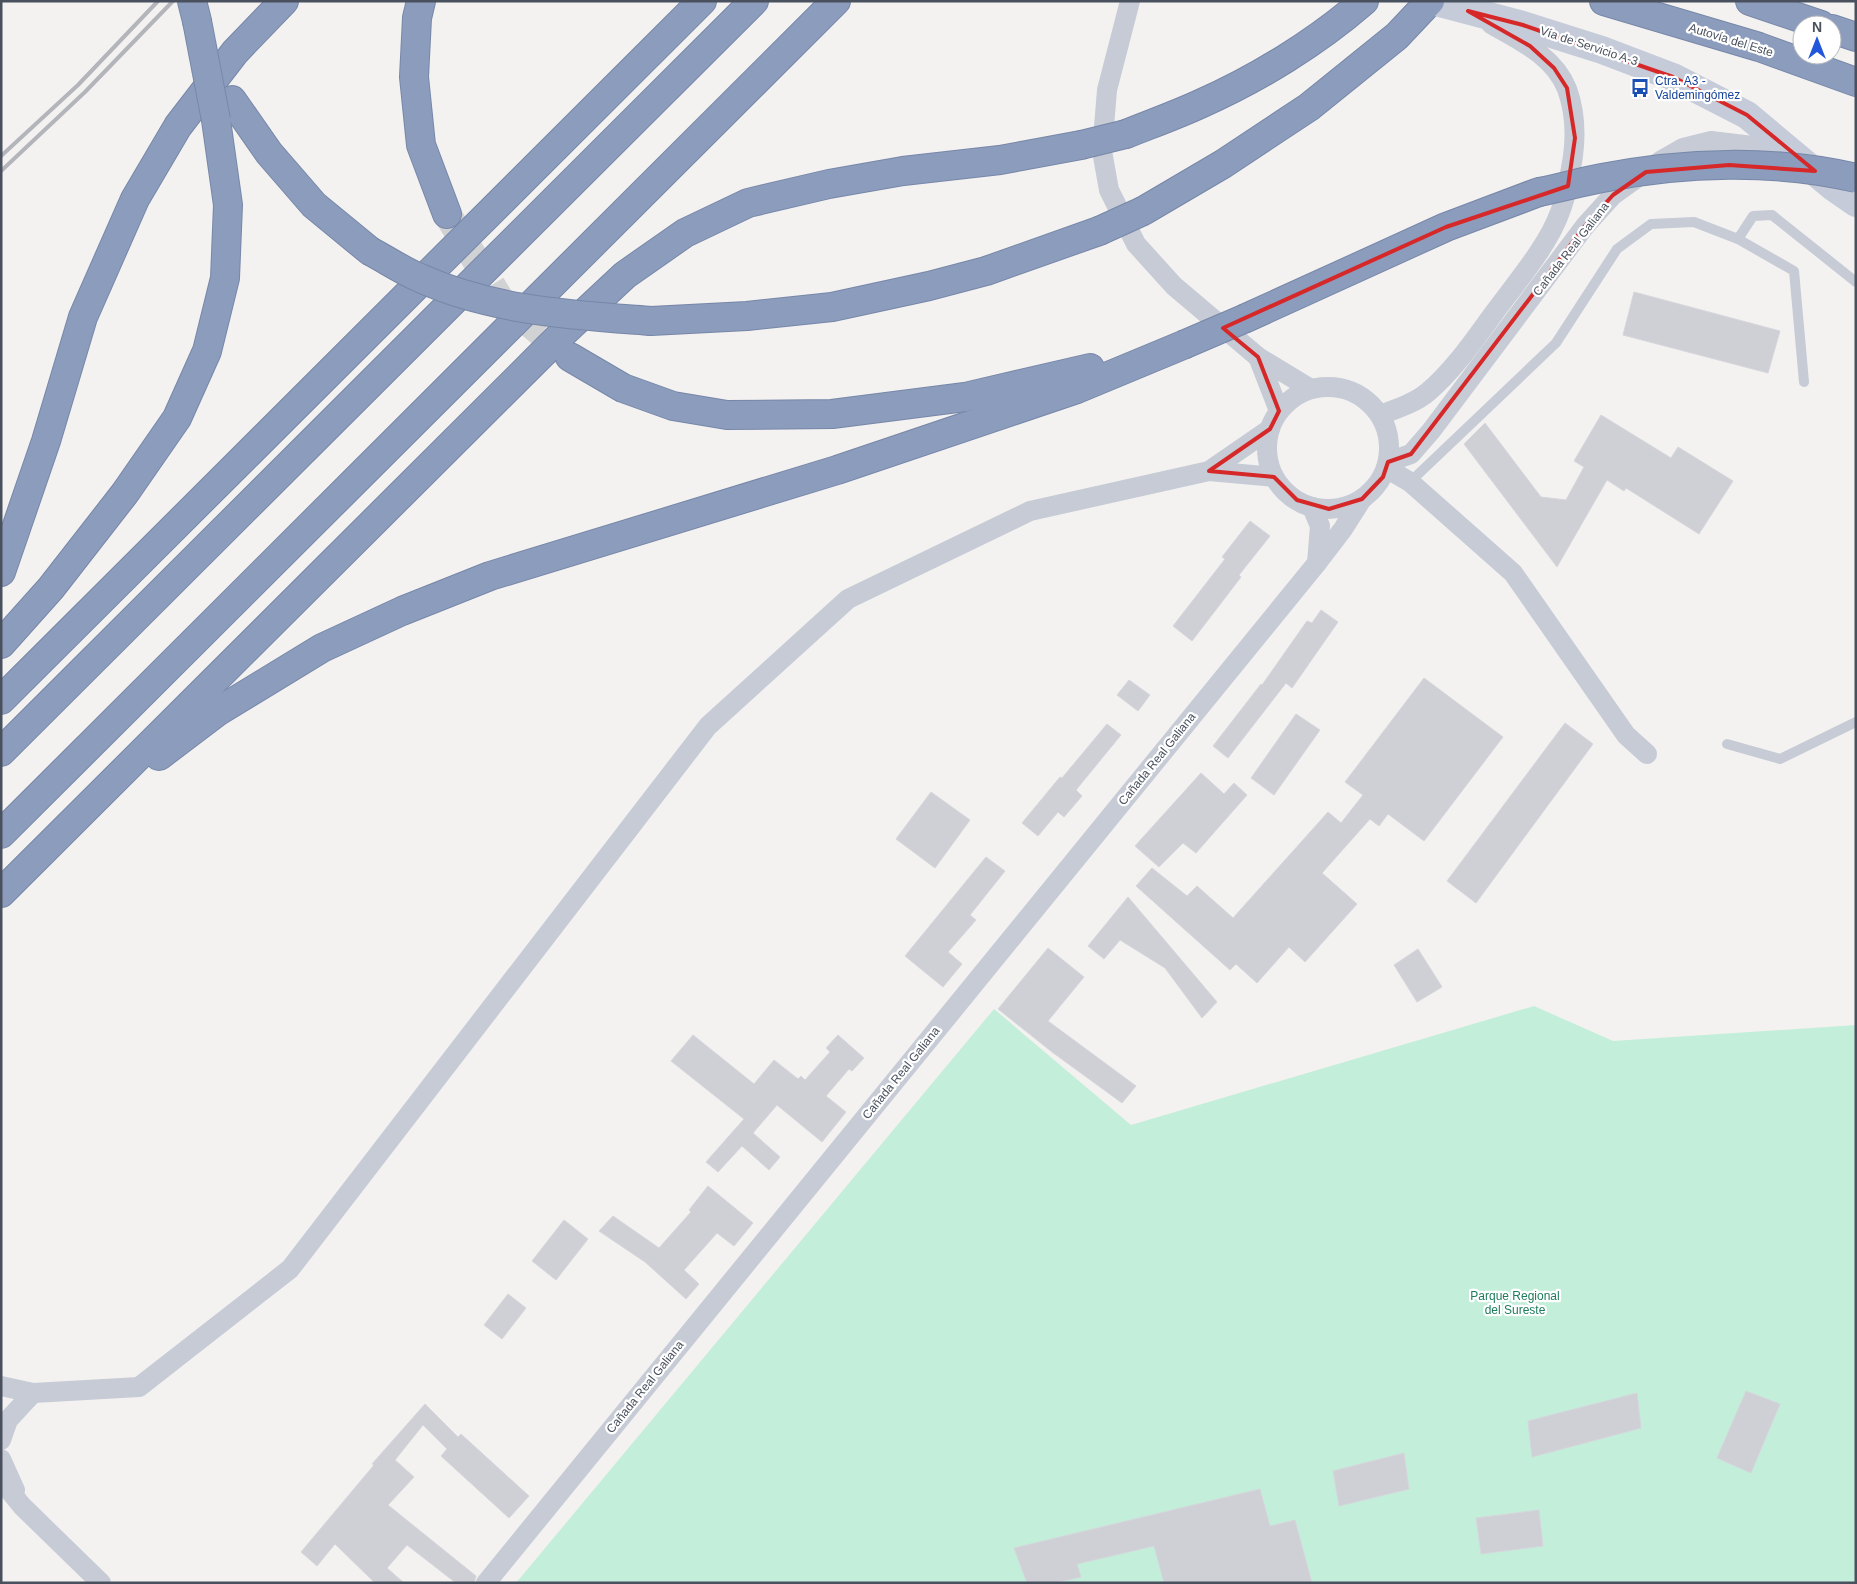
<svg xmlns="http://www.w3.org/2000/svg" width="1857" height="1584" viewBox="0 0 1857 1584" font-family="Arial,sans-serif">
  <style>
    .green { fill: #c3eeda }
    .building { fill: #ced0d5; stroke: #d6d6dc }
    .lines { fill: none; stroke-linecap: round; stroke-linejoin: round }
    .motorway-tunnel { stroke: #d1d2d4; stroke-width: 28; stroke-dasharray: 28 14; stroke-linecap: butt }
    .motorway-casing { stroke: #7787a8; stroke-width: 30 }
    .service { stroke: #c6cbd5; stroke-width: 10 }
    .minor { stroke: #c6cbd5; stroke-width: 20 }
    .secondary { stroke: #c5cbd8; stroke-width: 28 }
    .motorway { stroke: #8c9cbd; stroke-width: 28 }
    .rail { stroke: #b4b5bb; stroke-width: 4 }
    .motorway-bridge-casing { stroke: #7787a8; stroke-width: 30; stroke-linecap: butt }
    .motorway-bridge { stroke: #8c9cbd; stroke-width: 28 }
    .marked { fill: none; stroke: #d62828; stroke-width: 4; stroke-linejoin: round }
    .labels { text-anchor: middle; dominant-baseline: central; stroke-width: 4.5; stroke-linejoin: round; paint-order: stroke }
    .street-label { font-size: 12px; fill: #4a515e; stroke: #fff }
    .transit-label { font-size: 12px; fill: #164399; stroke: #fff; text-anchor: start }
    .park-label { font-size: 12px; fill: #1d7d5c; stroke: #fff }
  </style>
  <rect width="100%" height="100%" fill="#f3f2f1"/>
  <path class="green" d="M1534,1006L1613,1041L1856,1025V1583H516L994,1009L1131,1125Z"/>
  <g class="building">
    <path d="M1634,292L1780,331L1768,373L1623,335Z"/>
    <path d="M1601,415L1671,458L1678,447L1733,481L1699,534L1626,488L1624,491L1607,480L1557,567L1464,444L1485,423L1541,497L1566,500L1584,467L1574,461Z"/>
    <path d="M1250,521L1270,536L1239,575L1241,577L1192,641L1173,626L1225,559L1222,557Z"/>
    <path d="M1321,610L1338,622L1292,688L1286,683L1228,758L1213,746L1261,684L1262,685L1307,621L1312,623Z"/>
    <path d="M1424,678L1503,737L1424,841L1388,814L1379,826L1370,819L1322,873L1357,904L1305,962L1289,947L1257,983L1236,964L1230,970L1136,886L1152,868L1187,896L1197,886L1233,918L1328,812L1341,823L1363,795L1345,782Z"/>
    <path d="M1129,680L1150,695L1138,711L1117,695Z"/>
    <path d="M1296,714L1320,730L1274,795L1251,778Z"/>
    <path d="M1565,723L1593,744L1476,903L1447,881Z"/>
    <path d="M1107,724L1121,735L1076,790L1082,796L1064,817L1058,812L1038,836L1022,823L1060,777L1062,778Z"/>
    <path d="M1201,773L1224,794L1234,783L1247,795L1196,853L1183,843L1159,867L1135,846Z"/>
    <path d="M931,792L970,820L935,868L896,839Z"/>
    <path d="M986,857L1005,871L970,915L976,920L948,952L962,964L943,987L905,956Z"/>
    <path d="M1128,897L1217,1002L1202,1018L1165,968L1120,940L1104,959L1088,946Z"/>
    <path d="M1048,948L1084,977L1048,1021L1136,1086L1122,1103L1052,1052L998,1009Z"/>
    <path d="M1418,949L1442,987L1417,1002L1394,965Z"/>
    <path d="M693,1035L754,1084L774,1060L798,1079L801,1076L805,1080L830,1052L826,1048L838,1035L864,1058L852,1071L849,1069L826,1096L846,1112L822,1142L777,1105L753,1133L780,1157L769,1170L742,1146L718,1172L706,1162L744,1119L671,1061Z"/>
    <path d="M708,1186L753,1223L734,1246L717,1233L684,1270L699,1284L686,1299L645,1262L599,1231L613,1216L659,1248L691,1212L689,1210Z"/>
    <path d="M564,1220L588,1239L556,1280L532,1261Z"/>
    <path d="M508,1294L526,1308L502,1339L484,1325Z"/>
    <path d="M1746,1391L1780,1404L1751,1473L1717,1458Z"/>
    <path d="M1637,1393L1641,1428L1532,1457L1528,1421Z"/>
    <path d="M425,1404L458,1437L461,1434L529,1496L509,1518L441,1456L447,1449L423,1425L395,1460L414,1477L388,1505L476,1576L474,1583H456L407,1545L387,1568L404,1583H375L335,1544L317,1566L301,1552L374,1465L372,1464Z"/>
    <path d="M1404,1453L1409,1489L1339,1506L1333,1471Z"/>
    <path d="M1260,1489L1270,1526L1295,1520L1312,1583H1164L1154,1546L1077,1564L1081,1577L1055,1583H1027L1014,1548Z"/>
    <path d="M1539,1510L1543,1546L1481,1554L1476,1518Z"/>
  </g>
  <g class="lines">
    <path class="motorway-tunnel" d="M447,214L500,299L570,357"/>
    <g class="motorway-casing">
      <g id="motorway">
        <path d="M192,1L197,21"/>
        <path d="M421,1L417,18L414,77L421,145L447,214"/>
        <path d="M1604,1L1759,47L1856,82"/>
        <path d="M1750,1L1821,25"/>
        <path d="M1832,29L1856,37"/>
        <path d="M232,100L269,153L314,205L370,251"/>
        <path d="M1126,134C1151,124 1176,115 1200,104C1257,79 1317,42 1364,1"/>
        <path d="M1143,211L1223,164L1309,107L1397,36L1430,1"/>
        <path d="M1246,318L1446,227L1539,192"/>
        <path d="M651,321L747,316L832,307L929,286L986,271L1099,231"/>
        <path d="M570,357L623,388L673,406L727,415L832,414L965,397L1090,368"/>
        <path d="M1,572L46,441L83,317L135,199L178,126L235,52L284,1"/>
        <path d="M1,644L51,588L125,493L177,418L207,351L225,278L228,205L216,120"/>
        <path d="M1,700L702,1"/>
        <path d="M1,752L754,1"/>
        <path d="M159,756L217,712L322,648L402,611L490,576L837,470L1077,389L1183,345"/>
        <path d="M1,834L836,1"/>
        <path d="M1,893L564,332L625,275L685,233L748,203L829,184L903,171L1000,160L1081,145"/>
      </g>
    </g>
    <g class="service">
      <path d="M1738,239L1753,216L1772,215L1856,282"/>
      <path d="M1410,482L1556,343L1617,249L1651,224L1694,222L1738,239L1794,271L1804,382"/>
      <path d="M1727,744L1780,759L1856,722"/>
    </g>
    <g class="minor">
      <path d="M1130,1L1107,90L1102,151L1109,190L1136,244L1174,286L1258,357L1311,389"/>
      <path d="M1258,357L1279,411"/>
      <circle cx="1328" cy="448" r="61"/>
      <path d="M1380,415C1396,409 1415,403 1428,392C1454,370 1474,340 1494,313C1515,284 1548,246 1560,212C1567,194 1570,175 1573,156C1576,133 1575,111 1567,89C1554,56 1519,40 1491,24"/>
      <path d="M1388,462L1411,454L1431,431L1585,226L1613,195L1662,160L1683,148L1711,141L1761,147L1793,164"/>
      <path d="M1386,468L1410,482L1513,573L1626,735L1647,754"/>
      <path d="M1209,471L1270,429"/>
      <path d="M1312,507L1320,526L1317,563"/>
      <path d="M1,1386L33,1393L139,1387L290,1269L708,726L848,599L1030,511L1209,471L1274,477"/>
      <path d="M1,1440L8,1420L33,1393"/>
      <path d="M1,1459L15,1490"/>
      <path d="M1,1480L22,1506L101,1583"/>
      <path d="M486,1583L1317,563L1343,529L1362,499"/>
    </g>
    <path class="secondary" d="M1432,1L1523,25L1602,50L1673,77L1747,115L1833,187L1856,203"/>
    <use href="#motorway" class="motorway"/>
    <g class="rail">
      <path d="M1,156L78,85L158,1"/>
      <path d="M1,171L85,92L173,1"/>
    </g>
    <g class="motorway-bridge-casing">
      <g id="motorway-bridge">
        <path d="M197,21L216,120"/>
        <path d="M1081,145L1126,134"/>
        <path d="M1539,192C1560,188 1581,182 1602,178C1683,162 1775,159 1856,178"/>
        <path d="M1099,231L1143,211"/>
        <path d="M370,251C387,260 403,271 420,278C493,311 573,315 651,321"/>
        <path d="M1183,345L1246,318"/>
      </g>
    </g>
    <use href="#motorway-bridge" class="motorway-bridge"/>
  </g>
  <path class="marked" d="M1468,11L1523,25L1673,77L1747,115L1815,171L1729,165L1646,172L1613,195L1585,226L1411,454L1388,462L1383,477L1362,499L1329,509L1297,500L1274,477L1209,471L1270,429L1279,411L1258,357L1223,328L1446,227L1568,186L1575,138L1567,88L1554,68L1530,46Z"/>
  <defs>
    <g id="bus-bare" transform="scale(1.5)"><path d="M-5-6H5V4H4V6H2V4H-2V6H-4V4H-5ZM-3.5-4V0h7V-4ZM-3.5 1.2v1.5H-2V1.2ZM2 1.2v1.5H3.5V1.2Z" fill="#1a4fb4" stroke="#fff" stroke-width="2.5" paint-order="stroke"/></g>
  </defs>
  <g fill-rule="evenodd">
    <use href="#bus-bare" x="1640" y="88"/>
  </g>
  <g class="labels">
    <g class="street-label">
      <text transform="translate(1731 40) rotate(17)">Autovía del Este</text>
      <text transform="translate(1589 46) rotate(18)">Vía de Servicio A-3</text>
      <text transform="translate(1571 249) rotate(-52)">Cañada Real Galiana</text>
      <text transform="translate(1157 759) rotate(-51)">Cañada Real Galiana</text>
      <text transform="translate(901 1073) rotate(-51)">Cañada Real Galiana</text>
      <text transform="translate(645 1387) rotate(-51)">Cañada Real Galiana</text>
    </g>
    <g class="transit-label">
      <text x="1655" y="81">Ctra. A3 -<tspan x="1655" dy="14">Valdemingómez</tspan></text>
    </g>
    <g class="park-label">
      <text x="1515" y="1296">Parque Regional<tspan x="1515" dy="14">del Sureste</tspan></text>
    </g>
  </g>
  <rect width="1857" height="1584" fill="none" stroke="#4a515e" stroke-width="5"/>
  <g transform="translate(1817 40)"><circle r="24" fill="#ffffff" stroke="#b7b9bf"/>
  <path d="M0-4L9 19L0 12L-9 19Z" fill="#2357db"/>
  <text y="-8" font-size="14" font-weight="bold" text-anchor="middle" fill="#4a515e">N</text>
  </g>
</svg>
